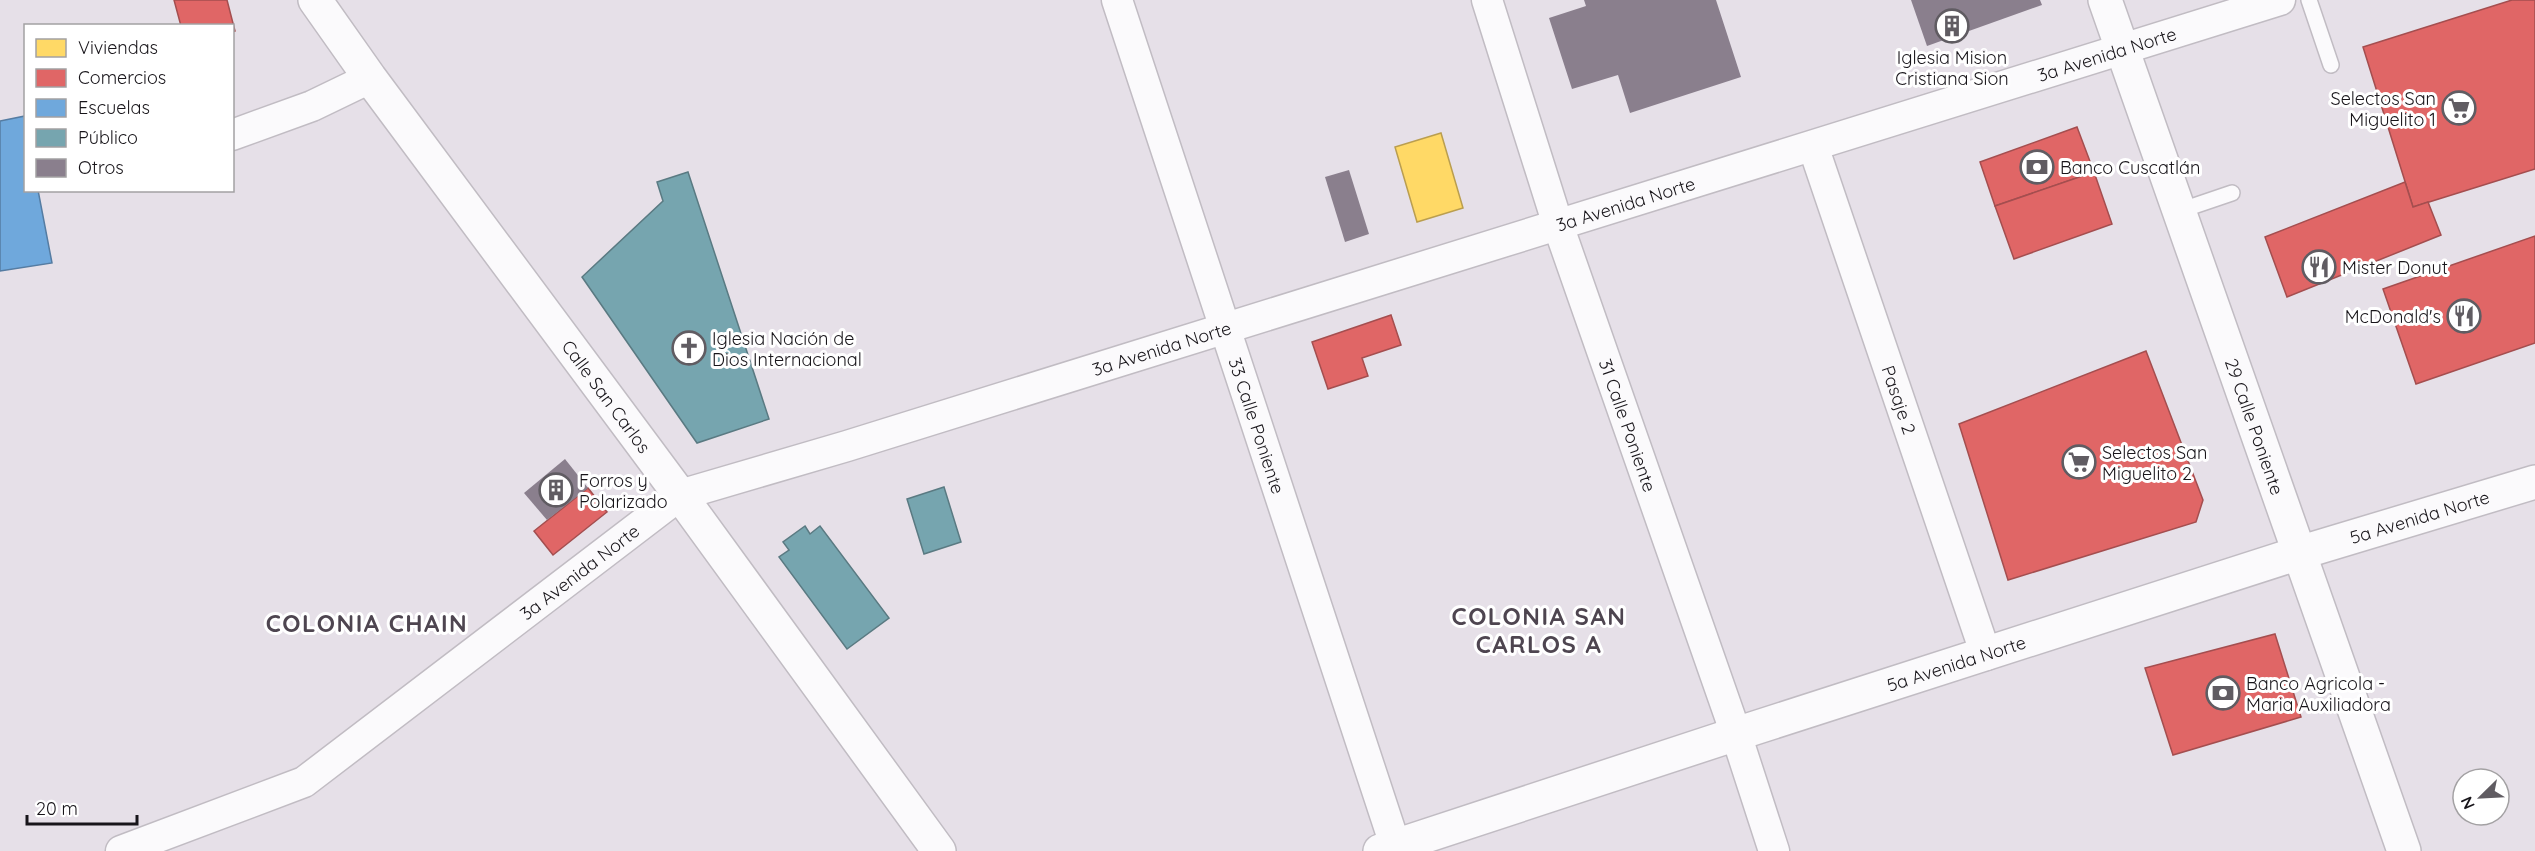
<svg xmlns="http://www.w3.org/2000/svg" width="2535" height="851" viewBox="0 0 2535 851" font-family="Quicksand,sans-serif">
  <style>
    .homes { fill: #ffd966; stroke: #ba9e4f; stroke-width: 1.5 }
    .shops { fill: #e06666; stroke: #a44e4f; stroke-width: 1.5 }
    .schools { fill: #6fa8dc; stroke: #557ca2; stroke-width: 1.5 }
    .public { fill: #76a5af; stroke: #5a7a82; stroke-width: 1.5 }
    .building { fill: #8a7f8d }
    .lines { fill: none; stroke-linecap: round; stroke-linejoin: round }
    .lane-casing { stroke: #c1bcc3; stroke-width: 18 }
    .street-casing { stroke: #c1bcc3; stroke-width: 33 }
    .secondary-casing { stroke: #c1bcc3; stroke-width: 36 }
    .primary-casing { stroke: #c1bcc3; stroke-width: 36 }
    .lane { stroke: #fbfafc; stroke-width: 15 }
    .street { stroke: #fbfafc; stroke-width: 30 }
    .secondary { stroke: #fbfafc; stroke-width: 33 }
    .primary { stroke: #fbfafc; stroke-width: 33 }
    .labels { text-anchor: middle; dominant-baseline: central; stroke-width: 6; stroke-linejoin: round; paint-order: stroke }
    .street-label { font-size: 18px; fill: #18151a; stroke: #fff }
    .poi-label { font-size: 18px; fill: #18151a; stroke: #fff; text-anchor: start }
    .district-label { font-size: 24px; font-weight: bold; letter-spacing: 1.5px; fill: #4e4550; stroke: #fff }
  </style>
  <rect width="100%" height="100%" fill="#e6e0e8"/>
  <path class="homes" d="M1441,133L1463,208L1417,222L1395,147Z"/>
  <g class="shops">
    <path d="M174,0H227L235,31L232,32V26H181Z"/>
    <path d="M2512,0H2535V169L2413,207L2363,47Z"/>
    <path d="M2077,127L2094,172L1995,206L1980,162Z"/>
    <path d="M2094,172L2112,224L2014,259L1995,206Z"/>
    <path d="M2405,182L2413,207L2428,202L2441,235L2287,297L2265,237Z"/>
    <path d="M2535,236V343L2416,384L2383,289Z"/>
    <path d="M1391,315L1401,345L1362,358L1368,376L1328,389L1312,342Z"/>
    <path d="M2146,351L2203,500L2196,522L2008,580L1959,424Z"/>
    <path d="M588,488L607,512L553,555L534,531Z"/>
    <path d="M2275,634L2301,717L2173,755L2145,668Z"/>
  </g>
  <path class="schools" d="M25,116L26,190H38L52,263L0,271V121Z"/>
  <g class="public">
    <path d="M688,172L769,419L697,443L582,277L663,201L657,182Z"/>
    <path d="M944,487L961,542L924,554L907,499Z"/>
    <path d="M805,526L810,534L820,526L889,618L847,649L779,557L789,550L783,542Z"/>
  </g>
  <g class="building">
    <path d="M1584,0H1716L1741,77L1630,113L1618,75L1572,89L1549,18L1586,6Z"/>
    <path d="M1911,0H2040L2042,5L1927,46Z"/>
    <path d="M1349,170L1369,234L1345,242L1325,177Z"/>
    <path d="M565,459L588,488L547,520L524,493Z"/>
  </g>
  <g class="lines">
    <g class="lane-casing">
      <g id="lane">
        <path d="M2309,0L2331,65"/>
        <path d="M2179,211L2232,193"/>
      </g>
    </g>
    <g class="street-casing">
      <g id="street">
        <path id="s1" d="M1117,0L1397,851"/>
        <path id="s2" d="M1487,0L1558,225L1736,734L1774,851"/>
        <path d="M232,135L312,106L370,78"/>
        <path id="s3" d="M1813,146L1986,655"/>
        <path id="s4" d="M121,851L304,782L680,495L847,446L2280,0"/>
      </g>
    </g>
    <g class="secondary-casing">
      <g id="secondary">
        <path id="s5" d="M315,0L370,78L680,495L939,851"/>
        <path id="s6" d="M2105,0L2404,851"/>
      </g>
    </g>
    <g class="primary-casing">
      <g id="primary">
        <path id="s7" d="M1380,851L1736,734L2299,553L2535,482"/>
      </g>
    </g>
    <use href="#lane" class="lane"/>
    <use href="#street" class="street"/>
    <use href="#secondary" class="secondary"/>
    <use href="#primary" class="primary"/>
  </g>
  <defs>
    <g id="building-ring" transform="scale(1.725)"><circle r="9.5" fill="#fff" stroke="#605c62" stroke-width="1.5"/><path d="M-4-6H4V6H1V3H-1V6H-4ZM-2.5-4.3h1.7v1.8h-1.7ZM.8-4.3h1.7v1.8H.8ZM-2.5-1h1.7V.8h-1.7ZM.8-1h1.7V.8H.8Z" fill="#605c62"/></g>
    <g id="supermarket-ring" transform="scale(1.725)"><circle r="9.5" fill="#fff" stroke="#605c62" stroke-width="1.5"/><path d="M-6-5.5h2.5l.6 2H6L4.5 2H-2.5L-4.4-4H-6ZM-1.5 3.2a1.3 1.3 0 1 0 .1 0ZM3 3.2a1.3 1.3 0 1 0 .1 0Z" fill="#605c62"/></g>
    <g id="bank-ring" transform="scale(1.725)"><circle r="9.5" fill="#fff" stroke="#605c62" stroke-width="1.5"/><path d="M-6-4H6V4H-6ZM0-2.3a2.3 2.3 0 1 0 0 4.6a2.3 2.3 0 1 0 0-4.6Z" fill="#605c62"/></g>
    <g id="restaurant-ring" transform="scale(1.725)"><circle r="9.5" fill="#fff" stroke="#605c62" stroke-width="1.5"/><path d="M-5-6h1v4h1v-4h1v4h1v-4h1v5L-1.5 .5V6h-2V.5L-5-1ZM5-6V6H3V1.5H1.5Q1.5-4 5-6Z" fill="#605c62"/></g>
    <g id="church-ring" transform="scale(1.725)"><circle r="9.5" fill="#fff" stroke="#605c62" stroke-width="1.5"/><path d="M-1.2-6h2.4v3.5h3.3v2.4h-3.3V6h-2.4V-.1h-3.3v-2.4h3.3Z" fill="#605c62"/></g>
  </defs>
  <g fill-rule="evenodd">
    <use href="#building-ring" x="1952" y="26"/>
    <use href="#supermarket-ring" x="2459" y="108"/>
    <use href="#bank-ring" x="2037" y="167"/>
    <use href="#restaurant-ring" x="2319" y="267"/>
    <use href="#restaurant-ring" x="2464" y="316"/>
    <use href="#church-ring" x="689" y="348"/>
    <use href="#supermarket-ring" x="2079" y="462"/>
    <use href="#building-ring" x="556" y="490"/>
    <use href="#bank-ring" x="2223" y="693"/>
  </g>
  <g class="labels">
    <g class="street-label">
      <text stroke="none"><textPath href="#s4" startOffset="2162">3a Avenida Norte</textPath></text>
      <text stroke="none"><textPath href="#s4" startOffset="1658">3a Avenida Norte</textPath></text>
      <text stroke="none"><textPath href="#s4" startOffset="1172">3a Avenida Norte</textPath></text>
      <text stroke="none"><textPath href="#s5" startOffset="492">Calle San Carlos</textPath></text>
      <text stroke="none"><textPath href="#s3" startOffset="268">Pasaje 2</textPath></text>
      <text stroke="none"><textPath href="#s1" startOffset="448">33 Calle Poniente</textPath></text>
      <text stroke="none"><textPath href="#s2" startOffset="448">31 Calle Poniente</textPath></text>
      <text stroke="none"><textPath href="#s6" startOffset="452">29 Calle Poniente</textPath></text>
      <text stroke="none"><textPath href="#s7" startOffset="1092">5a Avenida Norte</textPath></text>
      <text stroke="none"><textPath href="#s4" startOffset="542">3a Avenida Norte</textPath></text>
      <text stroke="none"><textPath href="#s7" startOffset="606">5a Avenida Norte</textPath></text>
    </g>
    <g class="poi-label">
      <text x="1952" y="57" text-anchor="middle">Iglesia Mision<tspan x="1952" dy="21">Cristiana Sion</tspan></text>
      <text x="2436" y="98" text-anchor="end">Selectos San<tspan x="2436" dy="21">Miguelito 1</tspan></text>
      <text x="2060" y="167">Banco Cuscatlán</text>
      <text x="2342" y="267">Mister Donut</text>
      <text x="2441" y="316" text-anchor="end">McDonald's</text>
      <text x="712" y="338">Iglesia Nación de<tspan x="712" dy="21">Dios Internacional</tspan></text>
      <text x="2102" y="452">Selectos San<tspan x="2102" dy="21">Miguelito 2</tspan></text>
      <text x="579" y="480">Forros y<tspan x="579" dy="21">Polarizado</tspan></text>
      <text x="2246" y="683">Banco Agricola -<tspan x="2246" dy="21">Maria Auxiliadora</tspan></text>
    </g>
    <g class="district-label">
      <text x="1539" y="616">COLONIA SAN<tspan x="1539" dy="28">CARLOS A</tspan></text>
      <text x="367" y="623">COLONIA CHAIN</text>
    </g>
  </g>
  <rect x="24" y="24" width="210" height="168" fill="#ffffff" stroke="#a3a1a3" stroke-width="1.5"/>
  <rect x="36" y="39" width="30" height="18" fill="#ffd966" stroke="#a3a1a3" stroke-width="1.5"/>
  <text x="78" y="54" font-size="18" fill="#18151a">Viviendas</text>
  <rect x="36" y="69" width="30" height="18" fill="#e06666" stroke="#a3a1a3" stroke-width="1.5"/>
  <text x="78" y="84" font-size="18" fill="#18151a">Comercios</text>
  <rect x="36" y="99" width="30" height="18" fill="#6fa8dc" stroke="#a3a1a3" stroke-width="1.5"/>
  <text x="78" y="114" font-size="18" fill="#18151a">Escuelas</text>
  <rect x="36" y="129" width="30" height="18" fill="#76a5af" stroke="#a3a1a3" stroke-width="1.5"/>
  <text x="78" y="144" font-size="18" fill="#18151a">Público</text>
  <rect x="36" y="159" width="30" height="18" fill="#8a7f8d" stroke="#a3a1a3" stroke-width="1.5"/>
  <text x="78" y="174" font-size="18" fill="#18151a">Otros</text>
  <g transform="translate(2481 797) rotate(246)"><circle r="28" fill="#ffffff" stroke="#a3a1a3" stroke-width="1.5"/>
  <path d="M0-4.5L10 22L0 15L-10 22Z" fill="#605c62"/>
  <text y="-9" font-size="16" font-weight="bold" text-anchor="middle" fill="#18151a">N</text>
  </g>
  <path d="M27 815v9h110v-9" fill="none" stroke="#18151a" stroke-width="3"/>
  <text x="36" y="815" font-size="18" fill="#18151a" stroke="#ffffff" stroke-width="4.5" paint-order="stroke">20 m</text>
</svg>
